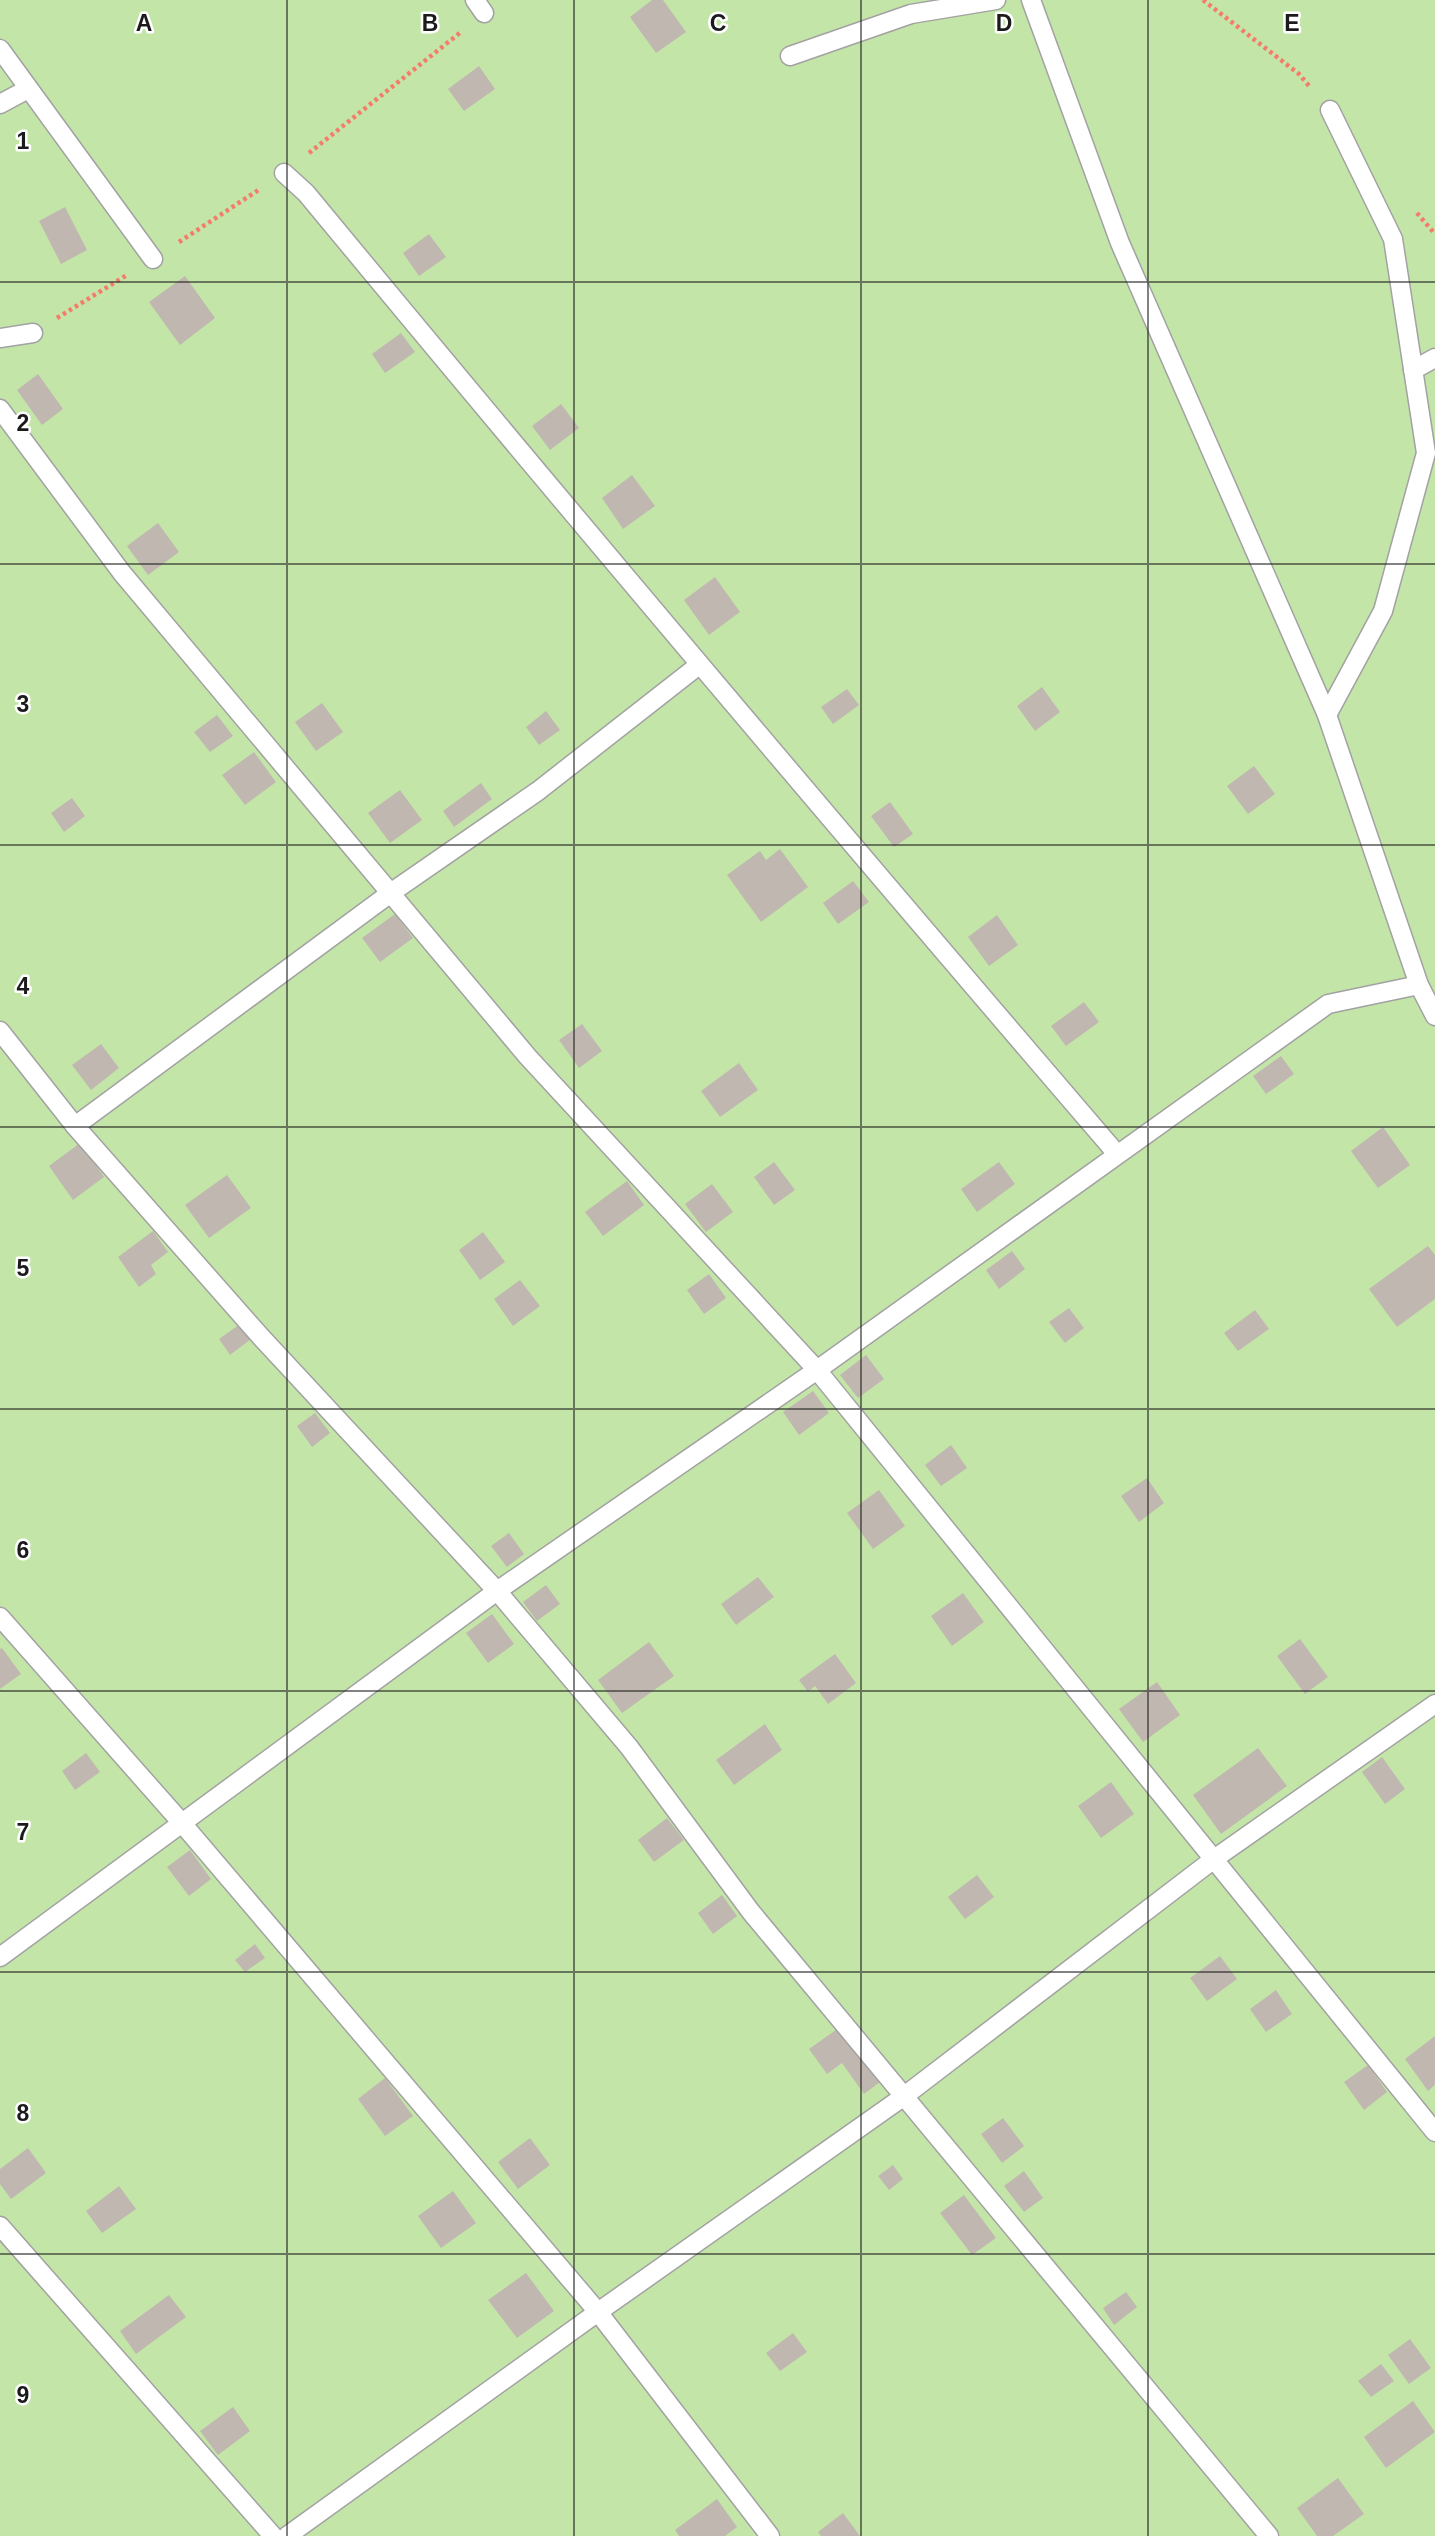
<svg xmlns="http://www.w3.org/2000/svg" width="1435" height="2536" viewBox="0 0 1435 2536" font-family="Arial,sans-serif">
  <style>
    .grass { fill: #c4e5a8 }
    .building { fill: #c0b8b0 }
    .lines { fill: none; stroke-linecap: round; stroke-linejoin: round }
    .lane-casing { stroke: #a2a2a2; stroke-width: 21 }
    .path { stroke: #f37c6b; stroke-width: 4.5; stroke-dasharray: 3.5 3.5; stroke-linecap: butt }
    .lane { stroke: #fff; stroke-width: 18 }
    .grid { fill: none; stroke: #1b1b1b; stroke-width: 2; stroke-opacity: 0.55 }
    .grid-label { font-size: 23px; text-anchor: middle; font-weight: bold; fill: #1b1b1b; stroke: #fff; stroke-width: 5; stroke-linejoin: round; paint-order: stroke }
  </style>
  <rect width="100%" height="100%" fill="#ece9e1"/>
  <rect class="grass" x="0" y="0" width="1435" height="2536"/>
  <g class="building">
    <path d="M652,0H663L686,32L656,53L630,17Z"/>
    <path d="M479,66L495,89L464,111L448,89Z"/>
    <path d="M65,207L87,250L61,264L39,221Z"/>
    <path d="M429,234L446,257L419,276L403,253Z"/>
    <path d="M185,276L215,318L180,345L149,302Z"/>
    <path d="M401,333L415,352L385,373L372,354Z"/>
    <path d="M38,374L63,409L42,425L17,390Z"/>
    <path d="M561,404L579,428L550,450L532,426Z"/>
    <path d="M632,475L655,506L623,529L602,498Z"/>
    <path d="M158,523L179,552L148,575L127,546Z"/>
    <path d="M715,577L740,612L709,635L684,600Z"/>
    <path d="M1042,687L1060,712L1035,731L1017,706Z"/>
    <path d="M847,689L859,705L833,724L821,707Z"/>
    <path d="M322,703L343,732L316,751L295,722Z"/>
    <path d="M546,711L560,730L539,745L526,727Z"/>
    <path d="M217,715L233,736L210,752L194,732Z"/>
    <path d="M254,752L276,782L245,805L222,775Z"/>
    <path d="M1254,766L1275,794L1248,814L1227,786Z"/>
    <path d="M481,783L492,799L454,827L443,811Z"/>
    <path d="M400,790L422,820L390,843L368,813Z"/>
    <path d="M72,798L85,816L64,832L51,813Z"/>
    <path d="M890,802L913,834L894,847L871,816Z"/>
    <path d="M780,849L808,887L761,922L727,875L760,851L766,860Z"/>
    <path d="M853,881L869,902L838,924L823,903Z"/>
    <path d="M395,914L413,938L380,962L362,938Z"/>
    <path d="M997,915L1018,945L989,966L968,937Z"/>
    <path d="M1084,1002L1099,1022L1066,1046L1051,1026Z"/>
    <path d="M582,1024L602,1051L579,1068L559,1040Z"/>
    <path d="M101,1044L119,1068L91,1090L72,1065Z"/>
    <path d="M1281,1056L1294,1074L1266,1094L1253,1076Z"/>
    <path d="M739,1063L758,1090L720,1117L701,1091Z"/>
    <path d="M1383,1127L1410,1165L1378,1188L1351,1151Z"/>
    <path d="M80,1143L104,1177L73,1200L49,1166Z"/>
    <path d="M774,1162L795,1190L774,1205L754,1177Z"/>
    <path d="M999,1162L1015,1184L977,1212L961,1189Z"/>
    <path d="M227,1175L251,1208L209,1238L185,1205Z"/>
    <path d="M627,1181L644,1205L603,1236L585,1212Z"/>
    <path d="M712,1184L733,1212L706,1232L685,1204Z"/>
    <path d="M153,1231L168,1252L151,1265L156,1274L139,1287L118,1257Z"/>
    <path d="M483,1232L505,1262L480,1280L459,1250Z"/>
    <path d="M1428,1246L1435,1255V1299L1397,1327L1369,1289Z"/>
    <path d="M1012,1251L1025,1269L999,1289L986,1270Z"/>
    <path d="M709,1274L726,1298L704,1314L687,1290Z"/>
    <path d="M520,1280L540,1306L513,1326L494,1299Z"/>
    <path d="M1069,1308L1084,1328L1065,1343L1049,1322Z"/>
    <path d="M1255,1310L1269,1329L1238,1351L1224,1333Z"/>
    <path d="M240,1324L251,1339L230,1355L219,1339Z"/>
    <path d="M866,1355L884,1379L858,1398L840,1375Z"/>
    <path d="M813,1391L829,1413L799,1435L783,1412Z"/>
    <path d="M315,1413L330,1433L312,1447L297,1426Z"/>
    <path d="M951,1445L967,1468L941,1486L925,1465Z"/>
    <path d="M1147,1478L1164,1503L1139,1522L1121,1496Z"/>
    <path d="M879,1490L905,1526L873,1549L847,1513Z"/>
    <path d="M509,1533L524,1554L507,1567L491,1546Z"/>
    <path d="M758,1577L774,1597L736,1625L721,1604Z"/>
    <path d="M546,1585L560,1604L537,1621L523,1602Z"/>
    <path d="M963,1593L984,1622L952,1646L931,1616Z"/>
    <path d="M492,1614L514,1644L488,1663L466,1633Z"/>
    <path d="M1300,1639L1328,1677L1305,1694L1277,1656Z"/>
    <path d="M649,1642L674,1676L622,1713L598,1680Z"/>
    <path d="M2,1648L21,1674L0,1689V1649Z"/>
    <path d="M835,1654L856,1683L828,1704L815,1686L808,1692L799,1680Z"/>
    <path d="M1157,1682L1180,1715L1143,1742L1119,1709Z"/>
    <path d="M765,1724L782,1750L734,1785L716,1760Z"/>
    <path d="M1258,1748L1287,1786L1221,1834L1193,1795Z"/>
    <path d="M86,1753L100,1772L75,1790L62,1771Z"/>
    <path d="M1382,1757L1405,1789L1385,1804L1362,1772Z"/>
    <path d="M1111,1782L1134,1814L1101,1838L1078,1806Z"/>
    <path d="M667,1818L684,1840L654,1862L638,1840Z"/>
    <path d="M190,1850L211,1879L189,1896L167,1867Z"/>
    <path d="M977,1875L994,1897L965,1919L948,1897Z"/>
    <path d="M722,1895L737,1916L713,1934L698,1913Z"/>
    <path d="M255,1944L265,1958L245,1972L235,1960Z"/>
    <path d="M1220,1956L1237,1979L1207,2001L1190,1978Z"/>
    <path d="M1276,1990L1292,2014L1266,2032L1250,2009Z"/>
    <path d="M840,2027L880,2082L864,2094L842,2063L827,2074L809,2049Z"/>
    <path d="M1435,2036V2085L1428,2091L1405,2059Z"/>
    <path d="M1368,2065L1387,2092L1364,2110L1344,2082Z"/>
    <path d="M385,2078L413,2116L385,2136L358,2099Z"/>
    <path d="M1003,2118L1024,2146L1002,2163L981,2134Z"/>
    <path d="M530,2138L550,2165L518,2189L498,2162Z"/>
    <path d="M28,2148L46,2173L11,2199L0,2184V2169Z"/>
    <path d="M893,2165L903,2179L889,2190L878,2176Z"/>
    <path d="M1024,2171L1043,2198L1024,2212L1004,2186Z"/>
    <path d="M119,2186L136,2209L102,2233L86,2211Z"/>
    <path d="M453,2191L476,2223L441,2248L418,2216Z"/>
    <path d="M964,2195L996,2238L972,2255L940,2213Z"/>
    <path d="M526,2273L554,2311L517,2338L488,2300Z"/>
    <path d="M1126,2292L1137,2307L1114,2325L1103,2308Z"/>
    <path d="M169,2295L186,2317L136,2354L120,2331Z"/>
    <path d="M793,2333L807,2352L780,2371L766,2353Z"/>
    <path d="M1410,2339L1431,2368L1409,2384L1388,2355Z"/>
    <path d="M1381,2364L1394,2381L1371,2397L1358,2381Z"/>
    <path d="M1413,2401L1435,2432L1386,2468L1364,2437Z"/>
    <path d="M233,2407L250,2431L218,2455L200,2431Z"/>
    <path d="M1338,2478L1364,2514L1333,2536H1317L1297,2508Z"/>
    <path d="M717,2499L737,2527L725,2536H679L675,2530Z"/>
    <path d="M843,2513L860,2536H821L818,2532Z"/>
  </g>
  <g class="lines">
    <g class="lane-casing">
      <g id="lane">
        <path d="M475,0L484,13"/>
        <path d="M1031,0L1120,243L1327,715L1419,985L1435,1016"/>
        <path d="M0,49L153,259"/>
        <path d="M790,56L911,14L996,0"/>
        <path d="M0,104L28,89"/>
        <path d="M284,173L306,193C573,516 844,836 1117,1154"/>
        <path d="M0,338L33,333"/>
        <path d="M1413,370L1435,358"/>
        <path d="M0,409L122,573L528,1057L817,1370L1435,2132"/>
        <path d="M1327,715L1383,611L1426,453L1393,239L1330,110"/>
        <path d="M0,1031L75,1126L261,1337L497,1591L629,1747L751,1912L1269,2536"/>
        <path d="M75,1126L392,892L538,791L699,665"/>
        <path d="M0,1617L181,1822L598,2312L770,2536"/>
        <path d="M0,1957L497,1591L817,1370L1328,1004L1419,985"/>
        <path d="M0,2226L273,2536"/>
        <path d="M287,2536L598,2312L903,2097L1214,1859L1435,1704"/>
      </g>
    </g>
    <g class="path">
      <path d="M1203,0L1299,74L1310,87"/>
      <path d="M309,153L461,32"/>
      <path d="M1417,213L1435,234"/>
      <path d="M179,242L260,189"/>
      <path d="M57,318L127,275"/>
    </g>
    <use href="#lane" class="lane"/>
  </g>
  <path class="grid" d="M287,0V2536M574,0V2536M861,0V2536M1148,0V2536M0,282H1435M0,564H1435M0,845H1435M0,1127H1435M0,1409H1435M0,1691H1435M0,1972H1435M0,2254H1435"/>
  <g class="grid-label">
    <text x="144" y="31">A</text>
    <text x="430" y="31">B</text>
    <text x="718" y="31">C</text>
    <text x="1004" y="31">D</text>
    <text x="1292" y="31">E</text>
    <text x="23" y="149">1</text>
    <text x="23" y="431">2</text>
    <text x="23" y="712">3</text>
    <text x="23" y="994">4</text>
    <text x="23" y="1276">5</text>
    <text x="23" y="1558">6</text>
    <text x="23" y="1840">7</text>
    <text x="23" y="2121">8</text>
    <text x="23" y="2403">9</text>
  </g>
</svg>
